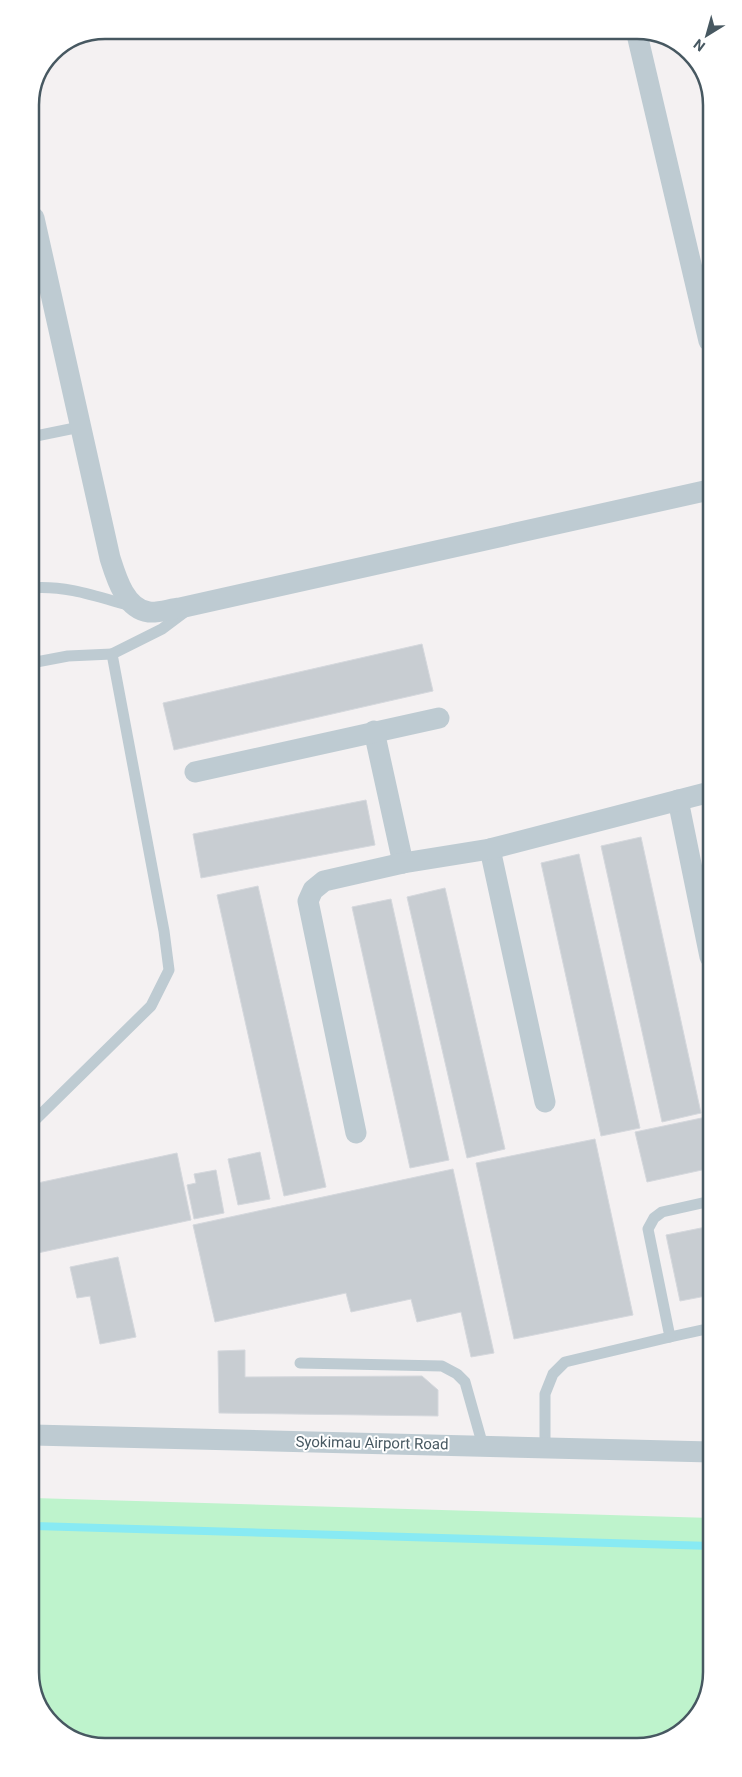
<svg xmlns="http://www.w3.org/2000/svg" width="742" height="1777" viewBox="0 0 742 1777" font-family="Roboto,sans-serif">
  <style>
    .green { fill: #bef3cc }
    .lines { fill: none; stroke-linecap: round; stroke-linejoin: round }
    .stream { stroke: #88eaf3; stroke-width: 8 }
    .building { fill: #c8cdd2; stroke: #d5d8dd }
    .lane { stroke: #becbd2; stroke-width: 11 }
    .street { stroke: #becbd2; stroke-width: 21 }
    .labels { text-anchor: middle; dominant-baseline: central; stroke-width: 4; stroke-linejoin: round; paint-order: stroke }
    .street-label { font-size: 15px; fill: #475861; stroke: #fff }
    .rim { fill: none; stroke: #475861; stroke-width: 2.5 }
  </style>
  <rect width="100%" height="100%" fill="#f4f1f2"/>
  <path class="green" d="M33,1498L712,1518V1672L697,1717L661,1743L100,1747L59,1731L34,1696Z"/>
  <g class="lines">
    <path class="stream" d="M34,1526L712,1546"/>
  </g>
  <g class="building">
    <path d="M422,644L433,691L174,750L163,703Z"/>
    <path d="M366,800L375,845L201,878L193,834Z"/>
    <path d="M641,837L701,1113L662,1122L601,846Z"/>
    <path d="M579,854L640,1128L601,1136L541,863Z"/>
    <path d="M258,886L326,1187L284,1196L217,895Z"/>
    <path d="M445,888L505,1149L467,1158L407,897Z"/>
    <path d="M391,899L449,1160L410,1168L352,907Z"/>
    <path d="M711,1116V1168L647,1182L635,1132Z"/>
    <path d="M595,1139L633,1315L514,1339L476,1163Z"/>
    <path d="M260,1152L270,1199L238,1205L228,1159Z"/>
    <path d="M177,1153L191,1220L33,1254V1184Z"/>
    <path d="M453,1169L494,1353L471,1357L461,1312L417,1322L411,1299L351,1312L346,1293L215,1322L193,1225Z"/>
    <path d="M216,1170L224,1213L194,1219L187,1185L196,1183L194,1174Z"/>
    <path d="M711,1226V1295L680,1301L666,1235Z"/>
    <path d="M118,1257L136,1337L100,1344L90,1296L77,1298L70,1267Z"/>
    <path d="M245,1350V1377L422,1376L438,1390V1416L219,1413L218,1351Z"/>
  </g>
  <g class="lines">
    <g class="lane">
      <path d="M31,282L47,278"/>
      <path d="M31,437L80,427"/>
      <path d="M31,588C66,585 98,597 131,606"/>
      <path d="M31,663L68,656L112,654"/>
      <path d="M33,1122L151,1006L169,970L164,931L112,654L162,629L186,611"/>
      <path d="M670,1337L711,1328"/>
      <path d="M300,1363L442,1366L457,1374L465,1382L483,1446"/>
      <path d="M545,1448V1394L553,1374L565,1362L670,1337L648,1229L654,1218L662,1212L711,1201"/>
    </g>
    <g class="street">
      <path d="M636,30L709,341"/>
      <path d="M30,215L34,218L110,558C116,577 125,609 149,612C158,613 170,609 180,608L709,490"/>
      <path d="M374,731L403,863"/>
      <path d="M195,772L439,718"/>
      <path d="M678,800L710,957"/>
      <path d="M490,849L545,1102"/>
      <path d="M356,1133L308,901L313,890L324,881L403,863L490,849L710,792"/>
      <path d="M33,1435L711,1452"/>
    </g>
  </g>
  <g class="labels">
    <g class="street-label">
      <text transform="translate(372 1443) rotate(1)">Syokimau Airport Road</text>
    </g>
  </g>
  <path d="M0 0H742V1777H0ZM105 39H637A66 66 0 0 1 703 105V1672A66 66 0 0 1 637 1738H105A66 66 0 0 1 39 1672V105A66 66 0 0 1 105 39Z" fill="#fff" fill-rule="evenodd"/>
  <path class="rim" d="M105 39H637A66 66 0 0 1 703 105V1672A66 66 0 0 1 637 1738H105A66 66 0 0 1 39 1672V105A66 66 0 0 1 105 39Z"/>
  <g transform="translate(707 35) rotate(217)" stroke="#ffffff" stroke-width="4" paint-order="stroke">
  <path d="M0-4L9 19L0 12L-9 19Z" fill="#475861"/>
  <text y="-8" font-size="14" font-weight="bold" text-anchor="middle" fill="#475861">N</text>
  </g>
</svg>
